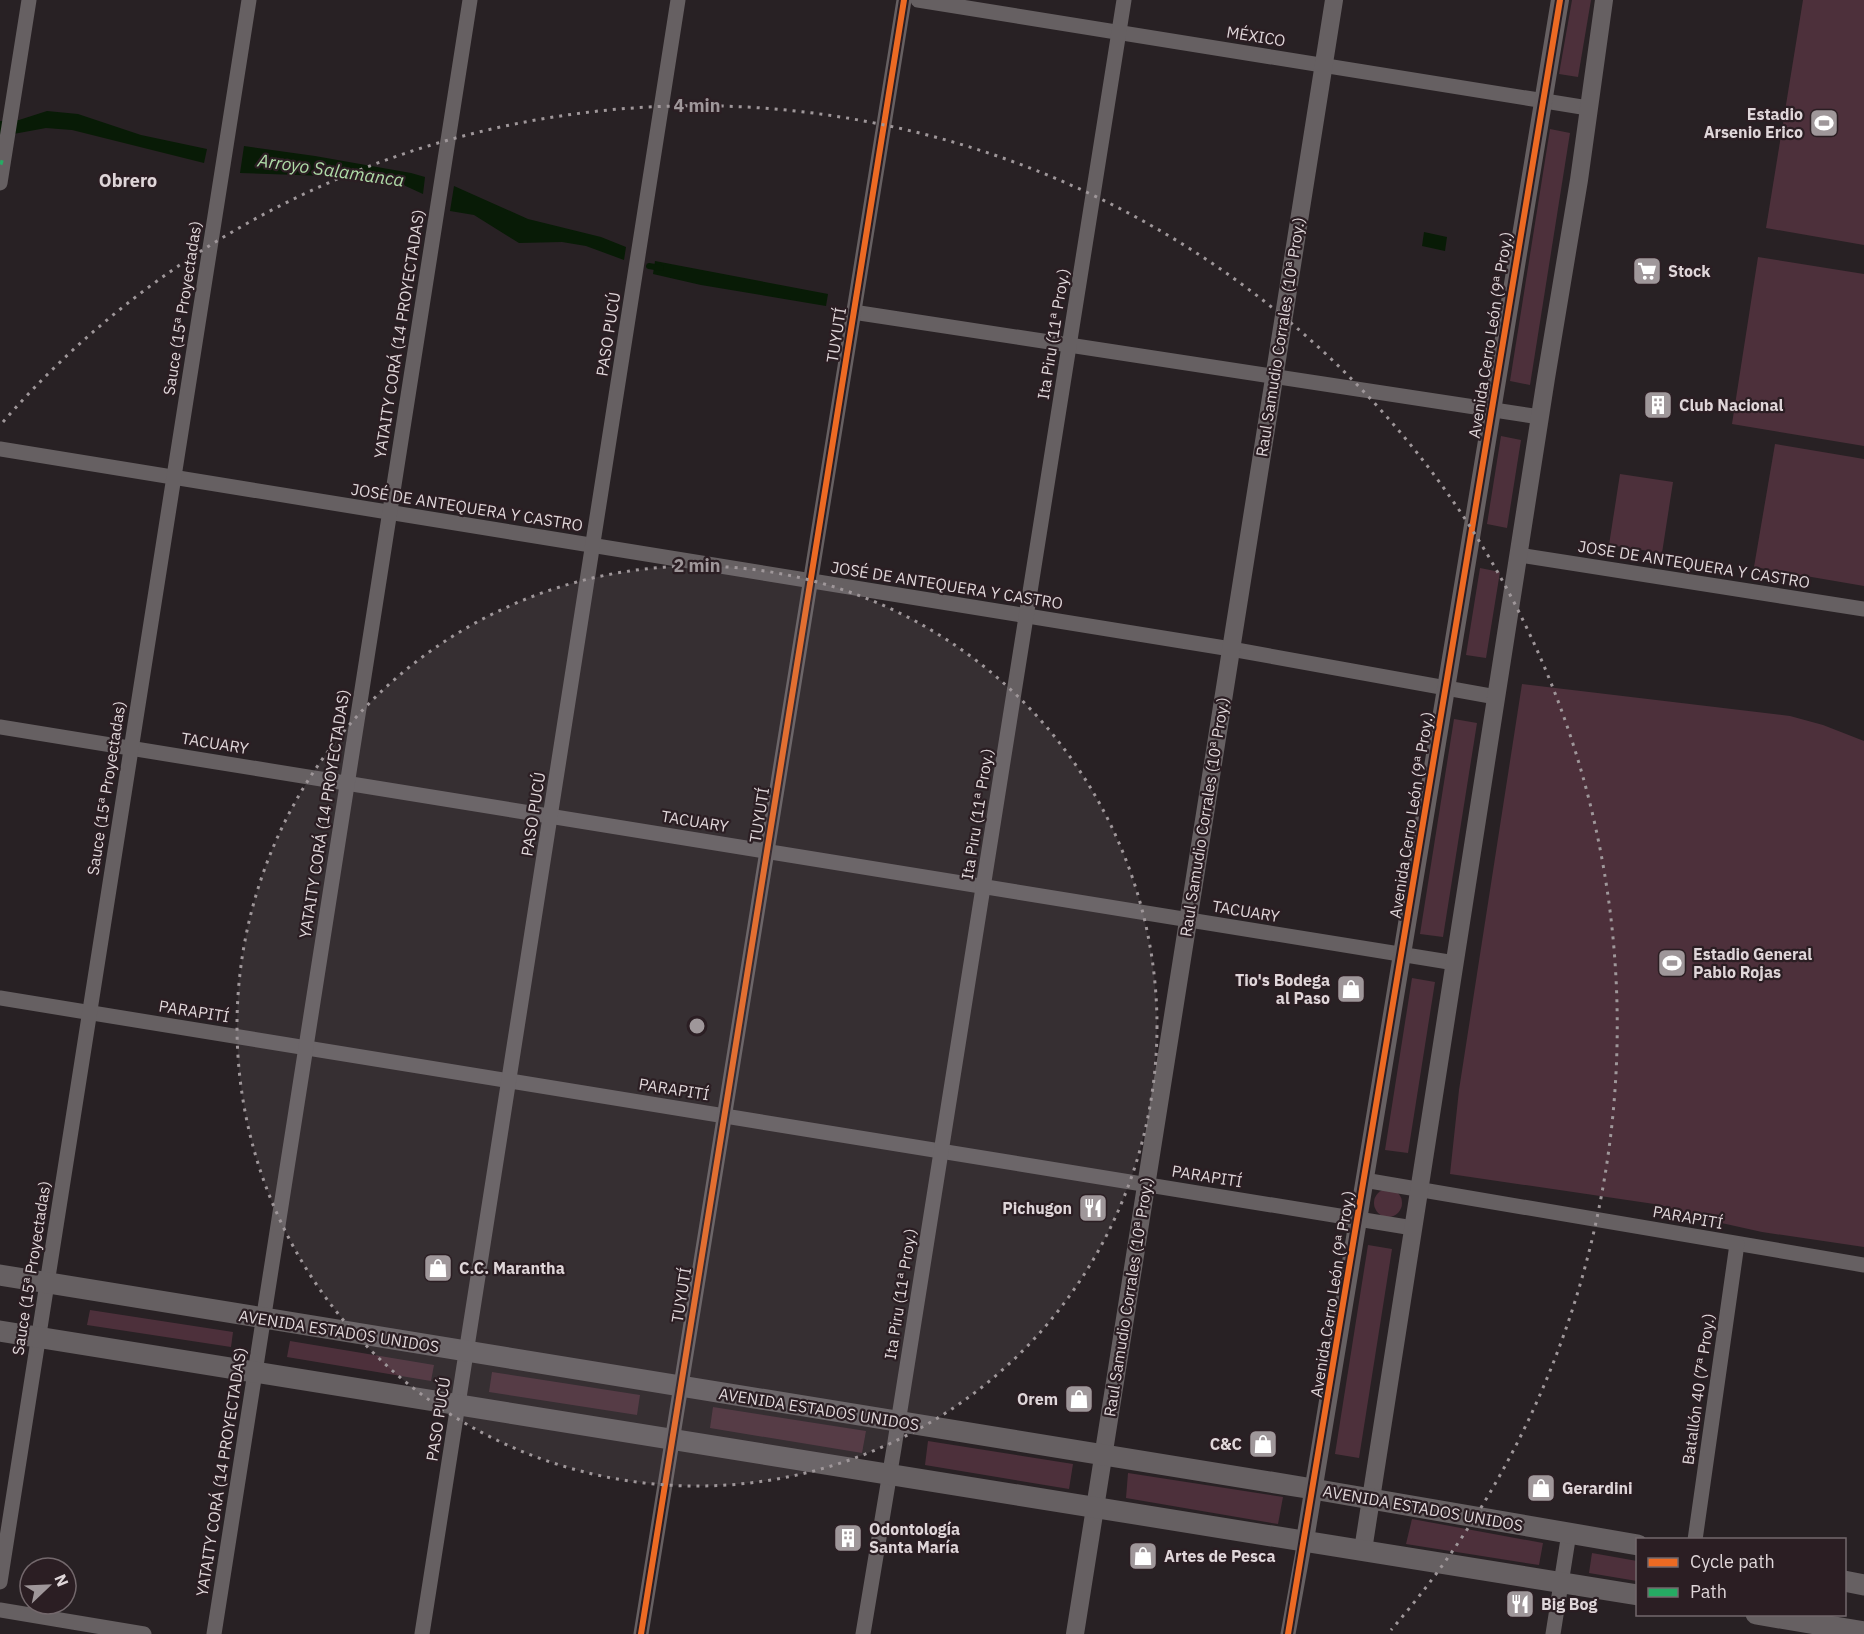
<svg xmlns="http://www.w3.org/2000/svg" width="1864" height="1634" viewBox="0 0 1864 1634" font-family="'IBM Plex Sans',sans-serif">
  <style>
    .green { fill: #4d303b }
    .water { fill: #081b06 }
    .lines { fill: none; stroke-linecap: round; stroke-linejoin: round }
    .stream { stroke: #081b06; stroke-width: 6 }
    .minor { stroke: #666062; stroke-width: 15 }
    .tertiary { stroke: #666062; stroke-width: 18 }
    .secondary { stroke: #666062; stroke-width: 21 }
    .quiet { stroke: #26ab63; stroke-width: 4.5; stroke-dasharray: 9 4.5; stroke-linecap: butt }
    .cycleway-casing { stroke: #2b1e23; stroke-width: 10 }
    .cycleway { stroke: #ed6a23; stroke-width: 6 }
    .ring { fill: none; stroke: #9f979a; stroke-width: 3; stroke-dasharray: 3 6 }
    .labels { text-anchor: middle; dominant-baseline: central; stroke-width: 4.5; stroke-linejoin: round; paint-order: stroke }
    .street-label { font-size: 16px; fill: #dfd6d9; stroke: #2b1e23 }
    .poi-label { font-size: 16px; font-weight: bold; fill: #dfd6d9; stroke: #2b1e23; text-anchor: start }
    .water-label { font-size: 18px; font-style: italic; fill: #afdca8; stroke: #2b1e23 }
    .neighbourhood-label { font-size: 18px; font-weight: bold; fill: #dfd6d9; stroke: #2b1e23 }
    .centre { fill: #9f979a; stroke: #2b1e23; stroke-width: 3 }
    .ring-label { font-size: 18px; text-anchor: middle; font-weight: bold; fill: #9f979a; stroke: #2b1e23; stroke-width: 4.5; stroke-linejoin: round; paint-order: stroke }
  </style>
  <rect width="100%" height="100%" fill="#282124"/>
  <g class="green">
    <path d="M1572,0H1591L1578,77L1559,74Z"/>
    <path d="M1803,0H1864V245L1766,228Z"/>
    <path d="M1550,129L1570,133L1530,385L1510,381Z"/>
    <path d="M1758,257L1864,274V446L1732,424Z"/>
    <path d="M1501,436L1521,440L1507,528L1487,524Z"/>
    <path d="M1775,444L1864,459V586L1754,567Z"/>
    <path d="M1620,474L1673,482L1662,553L1609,545Z"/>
    <path d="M1480,568L1500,572L1486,658L1466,655Z"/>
    <path d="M1522,684L1790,716L1823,725L1864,741V1247L1762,1232L1708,1220L1661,1205L1450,1174L1459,1090Z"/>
    <path d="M1454,719L1477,723L1443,937L1420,934Z"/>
    <path d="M1412,978L1435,982L1408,1153L1385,1150Z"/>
    <circle cx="1388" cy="1203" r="14"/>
    <path d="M1368,1245L1392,1249L1359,1458L1335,1454Z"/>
    <path d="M90,1310L233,1332L231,1347L87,1325Z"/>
    <path d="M290,1341L434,1365L431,1381L287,1357Z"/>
    <path d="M492,1372L640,1395L637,1415L489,1392Z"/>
    <path d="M713,1407L866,1431L862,1453L710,1428Z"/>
    <path d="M928,1441L1073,1464L1069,1489L925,1465Z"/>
    <path d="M1128,1473L1283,1497L1278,1524L1126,1498Z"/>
    <path d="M1412,1519L1543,1543L1539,1565L1406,1544Z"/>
    <path d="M1592,1553L1637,1561V1581L1589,1573Z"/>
  </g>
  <g class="water">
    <path d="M47,111L78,114L141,135L207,149L204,163L72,130L46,128L8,135H0V121L19,120Z"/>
    <path d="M244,146L315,156L411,173L425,177L423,194L399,183L354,177L240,173Z"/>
    <path d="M454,186L528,219L601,237L626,247L624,260L586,246L562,242L519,243L474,215L450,211Z"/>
    <path d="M1424,232L1447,237L1445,251L1422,246Z"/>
    <path d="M655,261L828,294L826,306L701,285L653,274Z"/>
  </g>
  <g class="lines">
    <path class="stream" d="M649,266L661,268"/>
    <g class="minor">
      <path d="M918,0L1588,108"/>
      <path d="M0,183L29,0"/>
      <path d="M853,312L1540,417"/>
      <path d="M0,449L1231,649L1496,697"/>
      <path d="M1519,555L1864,609"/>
      <path d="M0,727L1455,963"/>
      <path d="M0,998L1413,1228"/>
      <path d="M1364,1180L1864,1265"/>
      <path d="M1695,1540L1737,1244"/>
      <path d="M0,1582L249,0"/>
      <path d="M0,1610L144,1634"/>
      <path d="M214,1634L470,0"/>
      <path d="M422,1634L678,0"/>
      <path d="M641,1634L904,0"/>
      <path d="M863,1634L894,1448L1124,0"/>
      <path d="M1288,1634L1305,1540"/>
      <path d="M1553,1634L1569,1533"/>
    </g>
    <g class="tertiary">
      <path d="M1305,1540L1560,0"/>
      <path d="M1363,1550L1546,378L1579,180L1604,0"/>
      <path d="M1075,1634L1334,0"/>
    </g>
    <g class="secondary">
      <path d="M0,1275L1313,1489L1638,1545"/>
      <path d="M0,1331L1638,1595"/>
      <path d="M1844,1581L1864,1585"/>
      <path d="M1756,1614L1864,1632"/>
    </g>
    <path class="quiet" d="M0,162L3,163"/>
    <g class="cycleway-casing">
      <g id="cycleway">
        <path d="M641,1634L904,0"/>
        <path d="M1288,1634L1560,0"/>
      </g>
    </g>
    <use href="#cycleway" class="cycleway"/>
  </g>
  <circle cx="697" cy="1026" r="460" fill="#9f979a" fill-opacity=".12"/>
  <g class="ring">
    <circle cx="697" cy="1026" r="460"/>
    <path d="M3 422A920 920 0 1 1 1391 1630"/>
  </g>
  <defs>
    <g id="stadium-square" transform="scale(1.5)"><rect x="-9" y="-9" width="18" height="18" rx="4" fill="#9f979a" stroke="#2b1e23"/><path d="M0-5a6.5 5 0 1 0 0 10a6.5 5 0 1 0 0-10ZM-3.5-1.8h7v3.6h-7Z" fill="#fff"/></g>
    <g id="supermarket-square" transform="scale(1.5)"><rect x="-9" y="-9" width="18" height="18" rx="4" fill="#9f979a" stroke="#2b1e23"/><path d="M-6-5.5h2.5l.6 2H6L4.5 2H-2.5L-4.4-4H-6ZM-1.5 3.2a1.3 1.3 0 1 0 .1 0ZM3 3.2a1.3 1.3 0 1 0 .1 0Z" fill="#fff"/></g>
    <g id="building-square" transform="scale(1.5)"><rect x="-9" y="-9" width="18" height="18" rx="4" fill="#9f979a" stroke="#2b1e23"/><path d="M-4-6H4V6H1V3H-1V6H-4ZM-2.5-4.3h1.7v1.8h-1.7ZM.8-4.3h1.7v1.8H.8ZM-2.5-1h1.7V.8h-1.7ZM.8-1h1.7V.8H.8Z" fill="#fff"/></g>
    <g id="shop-square" transform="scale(1.5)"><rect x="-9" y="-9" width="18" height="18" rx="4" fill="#9f979a" stroke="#2b1e23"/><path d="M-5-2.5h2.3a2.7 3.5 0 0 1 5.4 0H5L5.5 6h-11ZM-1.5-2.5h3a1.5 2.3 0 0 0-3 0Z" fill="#fff"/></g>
    <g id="restaurant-square" transform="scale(1.5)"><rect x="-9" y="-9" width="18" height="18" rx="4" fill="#9f979a" stroke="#2b1e23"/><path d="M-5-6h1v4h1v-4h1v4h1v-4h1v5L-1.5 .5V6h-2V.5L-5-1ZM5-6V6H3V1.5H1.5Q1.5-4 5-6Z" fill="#fff"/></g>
  </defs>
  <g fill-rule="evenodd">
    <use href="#stadium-square" x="1824" y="123"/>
    <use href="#supermarket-square" x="1647" y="271"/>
    <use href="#building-square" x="1658" y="405"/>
    <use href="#stadium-square" x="1672" y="963"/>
    <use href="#shop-square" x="1351" y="989"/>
    <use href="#restaurant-square" x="1093" y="1208"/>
    <use href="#shop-square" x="438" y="1268"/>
    <use href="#shop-square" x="1079" y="1399"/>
    <use href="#shop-square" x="1263" y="1444"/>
    <use href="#shop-square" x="1541" y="1488"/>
    <use href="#building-square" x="848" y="1538"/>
    <use href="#shop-square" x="1143" y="1556"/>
    <use href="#restaurant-square" x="1520" y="1604"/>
  </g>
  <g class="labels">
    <g class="street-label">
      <text transform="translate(1256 36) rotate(9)">MÉXICO</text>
      <text transform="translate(182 308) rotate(-81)">Sauce (15ª Proyectadas)</text>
      <text transform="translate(399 334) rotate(-81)">YATAITY CORÁ (14 PROYECTADAS)</text>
      <text transform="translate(608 334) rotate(-81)">PASO PUCÚ</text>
      <text transform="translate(1053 334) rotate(-81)">Ita Piru (11ª Proy.)</text>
      <text transform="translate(836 335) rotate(-81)">TUYUTÍ</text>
      <text transform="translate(1490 335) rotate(-81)">Avenida Cerro León (9ª Proy.)</text>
      <text transform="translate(1280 337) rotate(-81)">Raul Samudio Corrales (10ª Proy.)</text>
      <text transform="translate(467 507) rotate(9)">JOSÉ DE ANTEQUERA Y CASTRO</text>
      <text transform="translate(1694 564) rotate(9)">JOSE DE ANTEQUERA Y CASTRO</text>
      <text transform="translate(947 585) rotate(9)">JOSÉ DE ANTEQUERA Y CASTRO</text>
      <text transform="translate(215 743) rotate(9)">TACUARY</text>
      <text transform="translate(106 788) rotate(-81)">Sauce (15ª Proyectadas)</text>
      <text transform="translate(324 814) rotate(-81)">YATAITY CORÁ (14 PROYECTADAS)</text>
      <text transform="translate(533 814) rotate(-81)">PASO PUCÚ</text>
      <text transform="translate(977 814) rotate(-81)">Ita Piru (11ª Proy.)</text>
      <text transform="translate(759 815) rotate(-81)">TUYUTÍ</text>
      <text transform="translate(1411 815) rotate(-81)">Avenida Cerro León (9ª Proy.)</text>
      <text transform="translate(1204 817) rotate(-81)">Raul Samudio Corrales (10ª Proy.)</text>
      <text transform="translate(695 821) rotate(9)">TACUARY</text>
      <text transform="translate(1246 911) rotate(9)">TACUARY</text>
      <text transform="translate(194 1011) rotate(9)">PARAPITÍ</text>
      <text transform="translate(674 1089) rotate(9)">PARAPITÍ</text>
      <text transform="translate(1207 1176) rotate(9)">PARAPITÍ</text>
      <text transform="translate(1688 1217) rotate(10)">PARAPITÍ</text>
      <text transform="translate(31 1268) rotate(-81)">Sauce (15ª Proyectadas)</text>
      <text transform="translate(900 1294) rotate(-81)">Ita Piru (11ª Proy.)</text>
      <text transform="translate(1332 1294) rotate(-81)">Avenida Cerro León (9ª Proy.)</text>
      <text transform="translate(681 1295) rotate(-81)">TUYUTÍ</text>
      <text transform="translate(1128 1297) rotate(-81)">Raul Samudio Corrales (10ª Proy.)</text>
      <text transform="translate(339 1331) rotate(9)">AVENIDA ESTADOS UNIDOS</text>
      <text transform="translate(1698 1389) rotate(-82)">Batallón 40 (7ª Proy.)</text>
      <text transform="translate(819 1409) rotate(9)">AVENIDA ESTADOS UNIDOS</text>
      <text transform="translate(438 1419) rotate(-81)">PASO PUCÚ</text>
      <text transform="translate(221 1472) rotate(-81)">YATAITY CORÁ (14 PROYECTADAS)</text>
      <text transform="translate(1423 1508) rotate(10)">AVENIDA ESTADOS UNIDOS</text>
    </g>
    <g class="poi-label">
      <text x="1803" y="114" text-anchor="end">Estadio<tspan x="1803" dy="18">Arsenio Erico</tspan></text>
      <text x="1668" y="271">Stock</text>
      <text x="1679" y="405">Club Nacional</text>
      <text x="1693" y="954">Estadio General<tspan x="1693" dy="18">Pablo Rojas</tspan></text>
      <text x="1330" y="980" text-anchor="end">Tio's Bodega<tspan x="1330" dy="18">al Paso</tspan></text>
      <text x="1072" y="1208" text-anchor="end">Pichugon</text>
      <text x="459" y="1268">C.C. Marantha</text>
      <text x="1058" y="1399" text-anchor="end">Orem</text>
      <text x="1242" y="1444" text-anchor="end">C&amp;C</text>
      <text x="1562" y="1488">Gerardini</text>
      <text x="869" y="1529">Odontología<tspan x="869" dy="18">Santa María</tspan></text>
      <text x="1164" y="1556">Artes de Pesca</text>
      <text x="1541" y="1604">Big Bog</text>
    </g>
    <g class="water-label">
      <text transform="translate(331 170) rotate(8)">Arroyo Salamanca</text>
    </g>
    <g class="neighbourhood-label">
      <text x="128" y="180">Obrero</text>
    </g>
  </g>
  <circle cx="697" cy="1026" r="9" class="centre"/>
  <g class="ring-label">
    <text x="697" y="112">4 min</text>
    <text x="697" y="572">2 min</text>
  </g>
  <rect x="1636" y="1538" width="210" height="78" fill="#2b1e23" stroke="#73686c" stroke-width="1.5"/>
  <rect x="1648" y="1558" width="30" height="9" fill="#ed6a23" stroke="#73686c" stroke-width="1.5"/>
  <text x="1690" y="1568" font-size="18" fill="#dfd6d9">Cycle path</text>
  <rect x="1648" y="1588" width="30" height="9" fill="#26ab63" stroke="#73686c" stroke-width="1.5"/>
  <text x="1690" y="1598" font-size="18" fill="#dfd6d9">Path</text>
  <g transform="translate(48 1586) rotate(67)"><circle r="28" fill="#2b1e23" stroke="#73686c" stroke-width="1.5"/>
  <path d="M0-4.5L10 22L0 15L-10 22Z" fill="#9f979a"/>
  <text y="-9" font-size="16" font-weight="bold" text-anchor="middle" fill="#dfd6d9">N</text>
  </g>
</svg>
